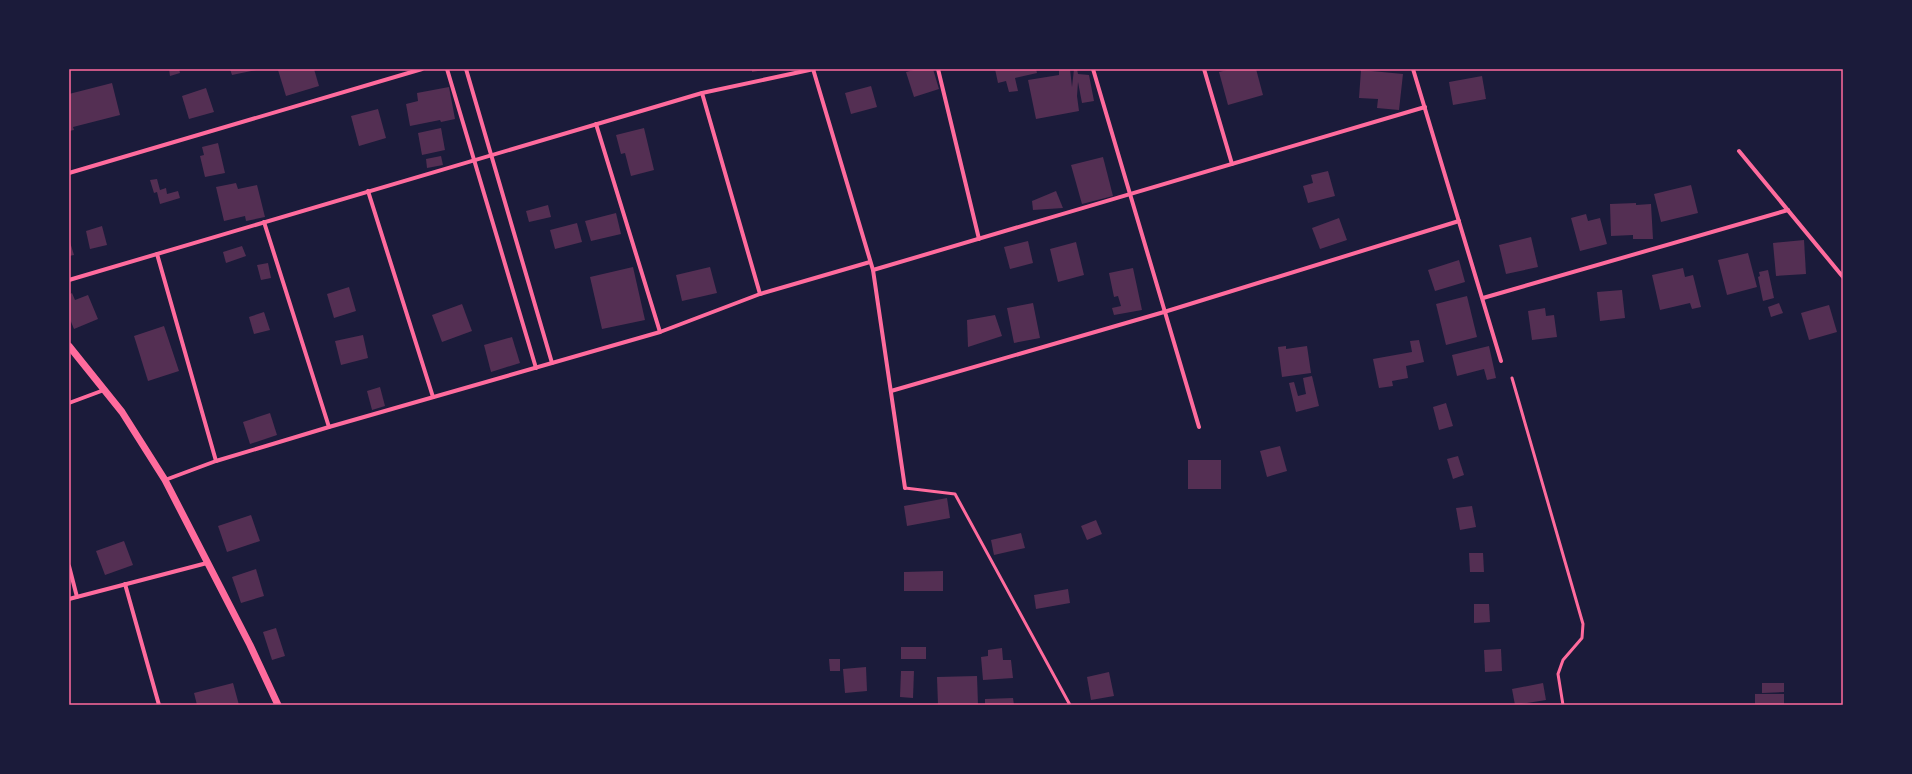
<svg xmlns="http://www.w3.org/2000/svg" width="1912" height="774" viewBox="0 0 1912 774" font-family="'Fira Sans',sans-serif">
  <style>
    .building { fill: #542f53 }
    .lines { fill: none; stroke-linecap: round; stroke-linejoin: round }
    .service { stroke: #ff6b9d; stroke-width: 3 }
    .minor { stroke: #ff6b9d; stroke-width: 4 }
    .tertiary { stroke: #ff6b9d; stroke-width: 7 }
    .neatline { fill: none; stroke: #ff6b9d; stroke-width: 1.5 }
  </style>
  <rect width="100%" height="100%" fill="#1b1b3a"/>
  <g class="building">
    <path d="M169,69H179L180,73L170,76Z"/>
    <path d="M230,69H256V70L232,75Z"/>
    <path d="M314,69L319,86L286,96L278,70Z"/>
    <path d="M752,69H763L764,70L752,72Z"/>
    <path d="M918,69H933L939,89L914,97L906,72Z"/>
    <path d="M995,69H1036L1037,73L1015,78L1018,91L1009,92L1006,81L998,83Z"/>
    <path d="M1070,69L1072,87L1074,69H1077L1078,74L1089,75L1094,101L1082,103L1078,82L1077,96L1079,111L1036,119L1028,80L1059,75V70Z"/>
    <path d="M1231,69H1256L1263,95L1228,105L1219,72Z"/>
    <path d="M1361,70L1403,74L1399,110L1377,108L1378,99L1359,98Z"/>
    <path d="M1482,76L1486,99L1453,105L1449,82Z"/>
    <path d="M112,83L120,115L73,127L74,130L69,131V94Z"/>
    <path d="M871,86L877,107L851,114L845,93Z"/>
    <path d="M449,87L455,119L441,122L440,120L410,126L406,104L418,101L417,93Z"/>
    <path d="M206,88L214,112L189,119L182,96Z"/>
    <path d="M378,109L386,138L359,146L351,116Z"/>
    <path d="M441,128L445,150L422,155L418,133Z"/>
    <path d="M644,128L654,170L631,176L625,153L621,154L616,135Z"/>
    <path d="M218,143L225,173L205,177L200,156L204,155L202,147Z"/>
    <path d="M441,156L443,165L427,168L426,159Z"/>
    <path d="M1103,157L1113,196L1082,204L1071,165Z"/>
    <path d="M1328,171L1335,196L1308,203L1303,186L1313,183L1311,175Z"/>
    <path d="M157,179L160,190L166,188L167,194L178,191L180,198L160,204L157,192L154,193L150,180Z"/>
    <path d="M236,183L238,189L257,185L265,217L246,221L245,216L224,221L216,187Z"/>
    <path d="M1691,185L1698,213L1661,222L1654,194Z"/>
    <path d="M1056,191L1063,208L1033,210L1032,201Z"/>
    <path d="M1636,203V205L1651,204L1653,239H1633V235L1611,236L1610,204Z"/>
    <path d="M548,205L551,217L529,222L526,211Z"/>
    <path d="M616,213L621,234L591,241L585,221Z"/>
    <path d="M1586,214L1588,221L1600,218L1607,244L1580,251L1571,218Z"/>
    <path d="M1339,218L1347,240L1320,249L1312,228Z"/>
    <path d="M577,223L582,242L555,249L550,230Z"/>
    <path d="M102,226L107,245L90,249L86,231Z"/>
    <path d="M1531,237L1538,267L1506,274L1499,245Z"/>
    <path d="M69,239L74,255L69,256Z"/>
    <path d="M1804,240L1806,274L1776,276L1773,243Z"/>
    <path d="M1028,241L1033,263L1010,269L1004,247Z"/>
    <path d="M1076,242L1084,275L1058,282L1050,249Z"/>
    <path d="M242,246L246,256L226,263L223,252Z"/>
    <path d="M1748,253L1757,287L1727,295L1718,260Z"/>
    <path d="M1459,260L1465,282L1435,291L1428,270Z"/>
    <path d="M268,263L271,278L261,280L257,265Z"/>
    <path d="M633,267L645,320L602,329L590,277Z"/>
    <path d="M710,267L717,293L682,301L676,275Z"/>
    <path d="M1133,268L1142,310L1114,315L1112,308L1121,306L1118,296L1114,297L1109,273Z"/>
    <path d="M1683,268L1685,277L1693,275L1701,307L1692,309L1690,303L1660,310L1652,275Z"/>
    <path d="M1768,270L1774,298L1763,301L1758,277L1760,276L1759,272Z"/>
    <path d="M349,287L356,311L334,318L327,294Z"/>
    <path d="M1622,290L1625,318L1600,321L1597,292Z"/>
    <path d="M72,293L75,300L88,295L98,319L74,329L69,317V295Z"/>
    <path d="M1467,296L1477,337L1446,345L1436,304Z"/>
    <path d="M1033,303L1040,338L1014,343L1007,308Z"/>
    <path d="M1779,303L1783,313L1771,317L1768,307Z"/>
    <path d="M462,304L472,331L442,342L432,315Z"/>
    <path d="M1829,305L1837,332L1809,340L1801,313Z"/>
    <path d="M1545,308L1546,316L1554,315L1557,337L1532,340L1528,311Z"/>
    <path d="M264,312L270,330L254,334L249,317Z"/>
    <path d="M995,315L1002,336L968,347L967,320Z"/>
    <path d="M164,326L179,371L148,381L134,336Z"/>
    <path d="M363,335L368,358L341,365L335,341Z"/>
    <path d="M512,337L520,363L491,372L484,345Z"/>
    <path d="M1419,340L1424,362L1406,366L1408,378L1392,381L1393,386L1379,388L1373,359L1412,352L1410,341Z"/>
    <path d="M1286,346V349L1307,346L1311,373L1282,377L1278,347Z"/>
    <path d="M1489,346L1496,378L1487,380L1484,369L1457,376L1452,355Z"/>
    <path d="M1312,376L1319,406L1296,412L1289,383L1294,382L1298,396L1306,394L1303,378Z"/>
    <path d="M380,387L385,406L372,410L367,391Z"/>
    <path d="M1446,403L1453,426L1439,430L1433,407Z"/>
    <path d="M270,413L277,435L250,444L243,422Z"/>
    <path d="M1280,446L1287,471L1267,477L1260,451Z"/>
    <path d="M1458,456L1464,475L1453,479L1447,459Z"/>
    <rect x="1188" y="460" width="33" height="29"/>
    <path d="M947,498L950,518L907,526L904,506Z"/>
    <path d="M1472,506L1476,527L1460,530L1456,508Z"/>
    <path d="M251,515L260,541L227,552L218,526Z"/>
    <path d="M1096,520L1102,534L1087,540L1081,526Z"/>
    <path d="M1021,533L1025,548L994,555L991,540Z"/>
    <path d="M124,541L133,565L105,575L96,551Z"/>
    <path d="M1469,553H1483L1484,572H1470Z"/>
    <path d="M256,569L264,596L241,603L232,577Z"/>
    <path d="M943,571V591H904V572Z"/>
    <path d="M1068,589L1070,603L1036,609L1034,595Z"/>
    <path d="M1474,604H1489L1490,622L1474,623Z"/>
    <path d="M276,628L285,656L272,660L263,632Z"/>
    <rect x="901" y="647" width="25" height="12"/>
    <path d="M1002,648L1003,660H1011L1013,678L983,680L981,657L988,656V650Z"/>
    <path d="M1501,649L1502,671L1485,672L1484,650Z"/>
    <path d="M829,659H840V671H830Z"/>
    <path d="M866,667L867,691L845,693L843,669Z"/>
    <path d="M901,671H914L913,698L900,697Z"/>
    <path d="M1109,672L1114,696L1091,700L1087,677Z"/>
    <path d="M977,676L978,705H938L937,677Z"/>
    <path d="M233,683L239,705H197L194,693Z"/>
    <path d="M1543,683L1546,700L1515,705L1512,689Z"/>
    <path d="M1762,683H1784V692L1762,693Z"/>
    <rect x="1755" y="694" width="29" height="11"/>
    <path d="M1013,698L1014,705H985V699Z"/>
  </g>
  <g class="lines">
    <g class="service">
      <path d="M1512,378L1583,624L1582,638L1563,660L1558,674L1563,705"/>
      <path d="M905,488L955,494L1070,705"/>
    </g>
    <g class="minor">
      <path d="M447,69L536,368"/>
      <path d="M466,69L552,363"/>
      <path d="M813,69L873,270L905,488"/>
      <path d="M938,69L979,239"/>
      <path d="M1093,69L1199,427"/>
      <path d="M1204,69L1232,164"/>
      <path d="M1413,69L1501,361"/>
      <path d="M702,93L760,294"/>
      <path d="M596,124L660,332"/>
      <path d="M1739,151L1843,277"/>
      <path d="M69,173L422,69"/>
      <path d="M368,191L433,397"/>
      <path d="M264,222L329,427"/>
      <path d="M157,254L216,461"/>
      <path d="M873,270L1425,107"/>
      <path d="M69,280L702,93L814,69"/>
      <path d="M1483,298L1788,210"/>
      <path d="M891,391L1164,312L1459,221"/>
      <path d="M69,403L104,390"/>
      <path d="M165,480L216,461L329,427L660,332L760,294L870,262"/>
      <path d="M69,566L77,597"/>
      <path d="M125,584L159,705"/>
      <path d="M69,599L207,563"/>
    </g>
    <path class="tertiary" d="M69,346L122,412L165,480L250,645L278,705"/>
  </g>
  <rect width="1912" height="774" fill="none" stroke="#1b1b3a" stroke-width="140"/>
  <rect x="70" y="70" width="1772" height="634" class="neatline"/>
</svg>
